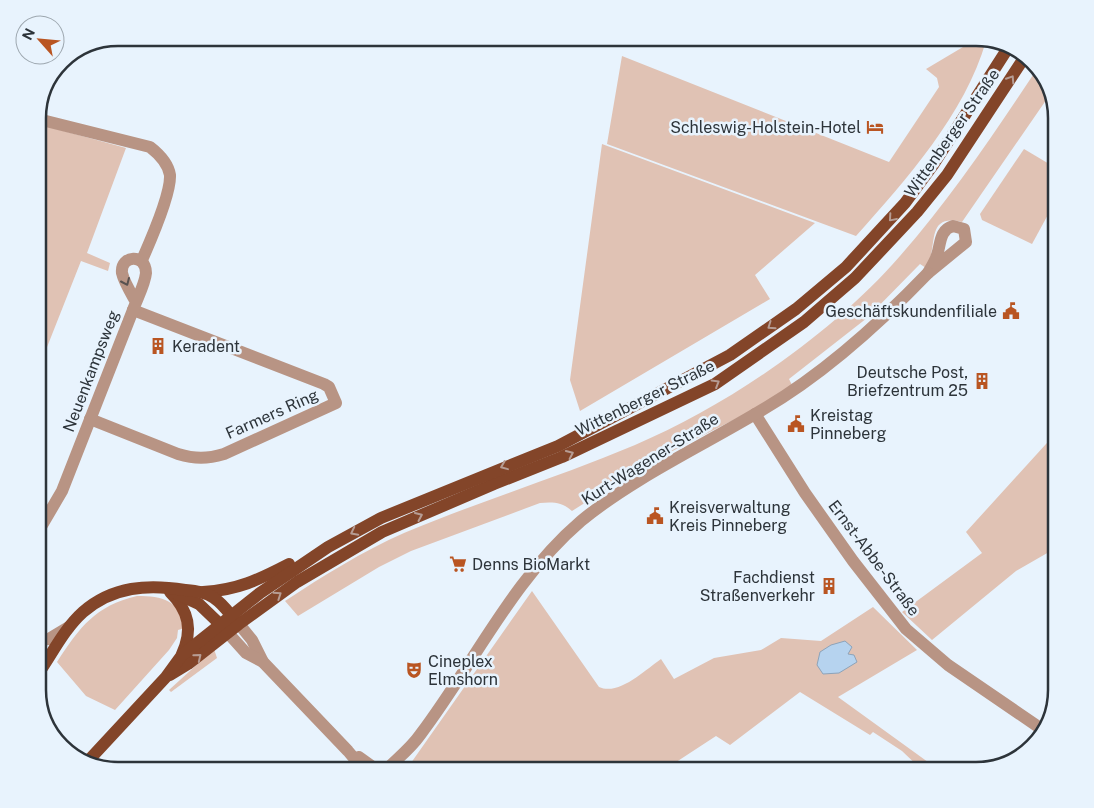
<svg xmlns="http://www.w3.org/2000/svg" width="1094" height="808" viewBox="0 0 1094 808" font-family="'Public Sans',sans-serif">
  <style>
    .green { fill: #e0c2b4 }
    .water { fill: #b6d3ef; stroke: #8da3b9 }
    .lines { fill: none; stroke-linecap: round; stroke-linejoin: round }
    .minor { stroke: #b89484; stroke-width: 12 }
    .major { stroke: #834529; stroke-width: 12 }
    .oneway { stroke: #b69c93 }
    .oneway2 { stroke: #575150 }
    .labels { text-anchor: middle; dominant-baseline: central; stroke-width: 5; stroke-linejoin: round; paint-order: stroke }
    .poi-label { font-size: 16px; fill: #2d343a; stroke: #e8f3fd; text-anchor: start }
    .street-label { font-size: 16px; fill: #2d343a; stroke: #e8f3fd }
    .rim { fill: none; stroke: #2d343a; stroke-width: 2.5 }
  </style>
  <rect width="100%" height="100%" fill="#e8f3fd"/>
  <g class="green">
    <path d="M517,38H594L596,46Z"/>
    <path d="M969,38L986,41C965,114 906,180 856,236L607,144L622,56L889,162L939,87L937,78L926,69L963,47Z"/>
    <path d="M1037,69L1048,82L1051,93L962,222C924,213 939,248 926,268L920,264L867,318L789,379L792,385L751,411L643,466L572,511C562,502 553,502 540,503L411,551L379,567L298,616L285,601C323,576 363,551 404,533C480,501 559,477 635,445C729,405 833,333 900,256C951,198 994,134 1037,69Z"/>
    <path d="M38,124L126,148L87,253L110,263L108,271L81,261L38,370L44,374L38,389Z"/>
    <path d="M602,144L815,223L755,275L770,299L580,411L570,380Z"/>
    <path d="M1024,149L1056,168V200L1032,244L982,220L980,214Z"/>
    <path d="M1056,433V548L1016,571L932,640L902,612L982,553L966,532Z"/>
    <path d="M532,591L599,687C619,696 645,670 661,659L674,679L714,658L761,650L781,638L821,641L873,607L917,650L838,697L939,770H922L902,751L873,732L870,735L800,692L730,745L716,736L664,770H406Z"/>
    <path d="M137,596C163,596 179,600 185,628L178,630L177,638L169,650L115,710L86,696L57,662C80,627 95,606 137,596Z"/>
    <path d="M214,649L217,658L171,692L169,690Z"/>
  </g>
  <path class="water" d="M845,641L852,647L848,654L854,655L857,662L839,673L823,674L817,665L820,652L831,645Z"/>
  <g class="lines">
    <g class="minor">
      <path d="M38,119L150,147C159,154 168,163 170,175C171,193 150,242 142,260"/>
      <path d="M953,226L964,229L966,242L928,273C931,267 935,262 937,255C941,244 939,230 953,226Z"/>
      <path d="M755,414L805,493L853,561L906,629L948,665L1043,730"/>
      <path d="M90,419L178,454C195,459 207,459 224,454L336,403L329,387L324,384L133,310"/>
      <path d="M38,532L62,491L133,310C137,299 145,284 146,273C146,253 120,255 122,273C124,282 131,293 136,302"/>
      <path d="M239,624L252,640L263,662"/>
      <path d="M228,633L246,653L263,662L348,751L364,770"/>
      <path d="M38,640L49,639L69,627"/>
      <path d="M359,757L377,770"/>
      <path d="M386,770C397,759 411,748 420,735C474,664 512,580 581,521C633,478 704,445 762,410C824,374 878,325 928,273"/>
    </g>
    <g class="major">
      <path d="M170,592C189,611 193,630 182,654"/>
      <path d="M203,592C238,590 258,580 289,564"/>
      <path d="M175,593L199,604L225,629"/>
      <path d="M38,674C52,654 64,629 83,612C113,586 148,584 185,590C195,591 206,592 214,598C223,604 229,613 235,620"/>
      <path d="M170,675L188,664L239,624L297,582L382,532L494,484L562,457L715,384L804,322L855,278L917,212L947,175L1026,55"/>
      <path d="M88,761L166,677L182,655L260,593L328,547L381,518L558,446L730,355L796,309L846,267L905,203L933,165L1008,48"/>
    </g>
  </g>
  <defs><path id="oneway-chevron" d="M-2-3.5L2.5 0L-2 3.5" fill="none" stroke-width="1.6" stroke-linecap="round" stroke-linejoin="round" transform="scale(1.25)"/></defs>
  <g class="oneway">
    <use href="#oneway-chevron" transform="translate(1011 79) rotate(-57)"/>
    <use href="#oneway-chevron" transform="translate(892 218) rotate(131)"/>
    <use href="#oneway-chevron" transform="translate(771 326) rotate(145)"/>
    <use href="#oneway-chevron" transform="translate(716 383) rotate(-31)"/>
    <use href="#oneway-chevron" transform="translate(570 454) rotate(-25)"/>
    <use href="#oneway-chevron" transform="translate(504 466) rotate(158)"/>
    <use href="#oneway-chevron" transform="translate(419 516) rotate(-24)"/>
    <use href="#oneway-chevron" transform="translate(354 532) rotate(153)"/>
    <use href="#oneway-chevron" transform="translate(278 595) rotate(-34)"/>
    <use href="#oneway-chevron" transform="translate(198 657) rotate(-39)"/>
  </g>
  <use class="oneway2" href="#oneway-chevron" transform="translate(126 282) rotate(66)"/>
  <defs>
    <g id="hotel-bare" transform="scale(1.35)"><path d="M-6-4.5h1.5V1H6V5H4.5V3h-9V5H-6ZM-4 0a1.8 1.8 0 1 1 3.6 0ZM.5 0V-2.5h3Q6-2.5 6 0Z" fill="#b95522" stroke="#e8f3fd" stroke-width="2.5" paint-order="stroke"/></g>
    <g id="civic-bare" transform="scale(1.35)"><path d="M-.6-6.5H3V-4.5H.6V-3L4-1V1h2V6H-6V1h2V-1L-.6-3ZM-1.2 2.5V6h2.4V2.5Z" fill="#b95522" stroke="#e8f3fd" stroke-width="2.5" paint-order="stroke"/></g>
    <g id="building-bare" transform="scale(1.35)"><path d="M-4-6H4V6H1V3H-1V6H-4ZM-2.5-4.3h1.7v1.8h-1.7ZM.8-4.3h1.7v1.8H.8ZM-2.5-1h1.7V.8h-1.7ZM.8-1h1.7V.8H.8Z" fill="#b95522" stroke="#e8f3fd" stroke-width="2.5" paint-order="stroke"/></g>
    <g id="supermarket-bare" transform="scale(1.35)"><path d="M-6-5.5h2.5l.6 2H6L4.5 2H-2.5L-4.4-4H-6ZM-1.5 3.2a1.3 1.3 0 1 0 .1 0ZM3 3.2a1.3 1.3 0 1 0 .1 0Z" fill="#b95522" stroke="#e8f3fd" stroke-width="2.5" paint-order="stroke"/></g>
    <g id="theatre-bare" transform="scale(1.35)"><path d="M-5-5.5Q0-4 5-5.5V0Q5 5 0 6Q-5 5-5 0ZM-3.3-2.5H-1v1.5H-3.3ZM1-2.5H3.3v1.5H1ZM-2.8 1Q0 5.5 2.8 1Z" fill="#b95522" stroke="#e8f3fd" stroke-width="2.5" paint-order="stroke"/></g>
  </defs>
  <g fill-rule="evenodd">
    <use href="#hotel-bare" x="875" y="127"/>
    <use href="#civic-bare" x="1011" y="311"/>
    <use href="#building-bare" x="158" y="346"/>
    <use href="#building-bare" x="982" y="381"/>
    <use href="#civic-bare" x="796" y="424"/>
    <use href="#civic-bare" x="655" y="516"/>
    <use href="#supermarket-bare" x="458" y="564"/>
    <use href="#building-bare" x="829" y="586"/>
    <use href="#theatre-bare" x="414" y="670"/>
  </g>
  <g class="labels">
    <g class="poi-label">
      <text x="861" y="127" text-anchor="end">Schleswig-Holstein-Hotel</text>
      <text x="997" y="311" text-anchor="end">Geschäftskundenfiliale</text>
      <text x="172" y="346">Keradent</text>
      <text x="968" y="372" text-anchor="end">Deutsche Post,<tspan x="968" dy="18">Briefzentrum 25</tspan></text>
      <text x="810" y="415">Kreistag<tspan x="810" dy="18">Pinneberg</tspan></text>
      <text x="669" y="507">Kreisverwaltung<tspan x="669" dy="18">Kreis Pinneberg</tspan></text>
      <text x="472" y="564">Denns BioMarkt</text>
      <text x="815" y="577" text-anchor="end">Fachdienst<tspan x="815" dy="18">Straßenverkehr</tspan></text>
      <text x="428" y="661">Cineplex<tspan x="428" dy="18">Elmshorn</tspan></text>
    </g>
    <g class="street-label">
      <text transform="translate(952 133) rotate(-55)">Wittenberger Straße</text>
      <text transform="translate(91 371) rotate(-69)">Neuenkampsweg</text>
      <text transform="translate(645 398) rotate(-26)">Wittenberger Straße</text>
      <text transform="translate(272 414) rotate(-24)">Farmers Ring</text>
      <text transform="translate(650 459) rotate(-32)">Kurt-Wagener-Straße</text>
      <text transform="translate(874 558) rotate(53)">Ernst-Abbe-Straße</text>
    </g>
  </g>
  <path d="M0 0H1094V808H0ZM118 46H976A72 72 0 0 1 1048 118V690A72 72 0 0 1 976 762H118A72 72 0 0 1 46 690V118A72 72 0 0 1 118 46Z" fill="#e8f3fd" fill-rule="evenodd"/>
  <path class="rim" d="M118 46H976A72 72 0 0 1 1048 118V690A72 72 0 0 1 976 762H118A72 72 0 0 1 46 690V118A72 72 0 0 1 118 46Z"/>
  <g transform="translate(40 40) rotate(297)"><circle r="24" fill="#e8f3fd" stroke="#9da7af"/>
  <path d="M0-4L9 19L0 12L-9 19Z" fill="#b95522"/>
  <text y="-8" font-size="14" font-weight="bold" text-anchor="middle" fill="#2d343a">N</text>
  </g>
</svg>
